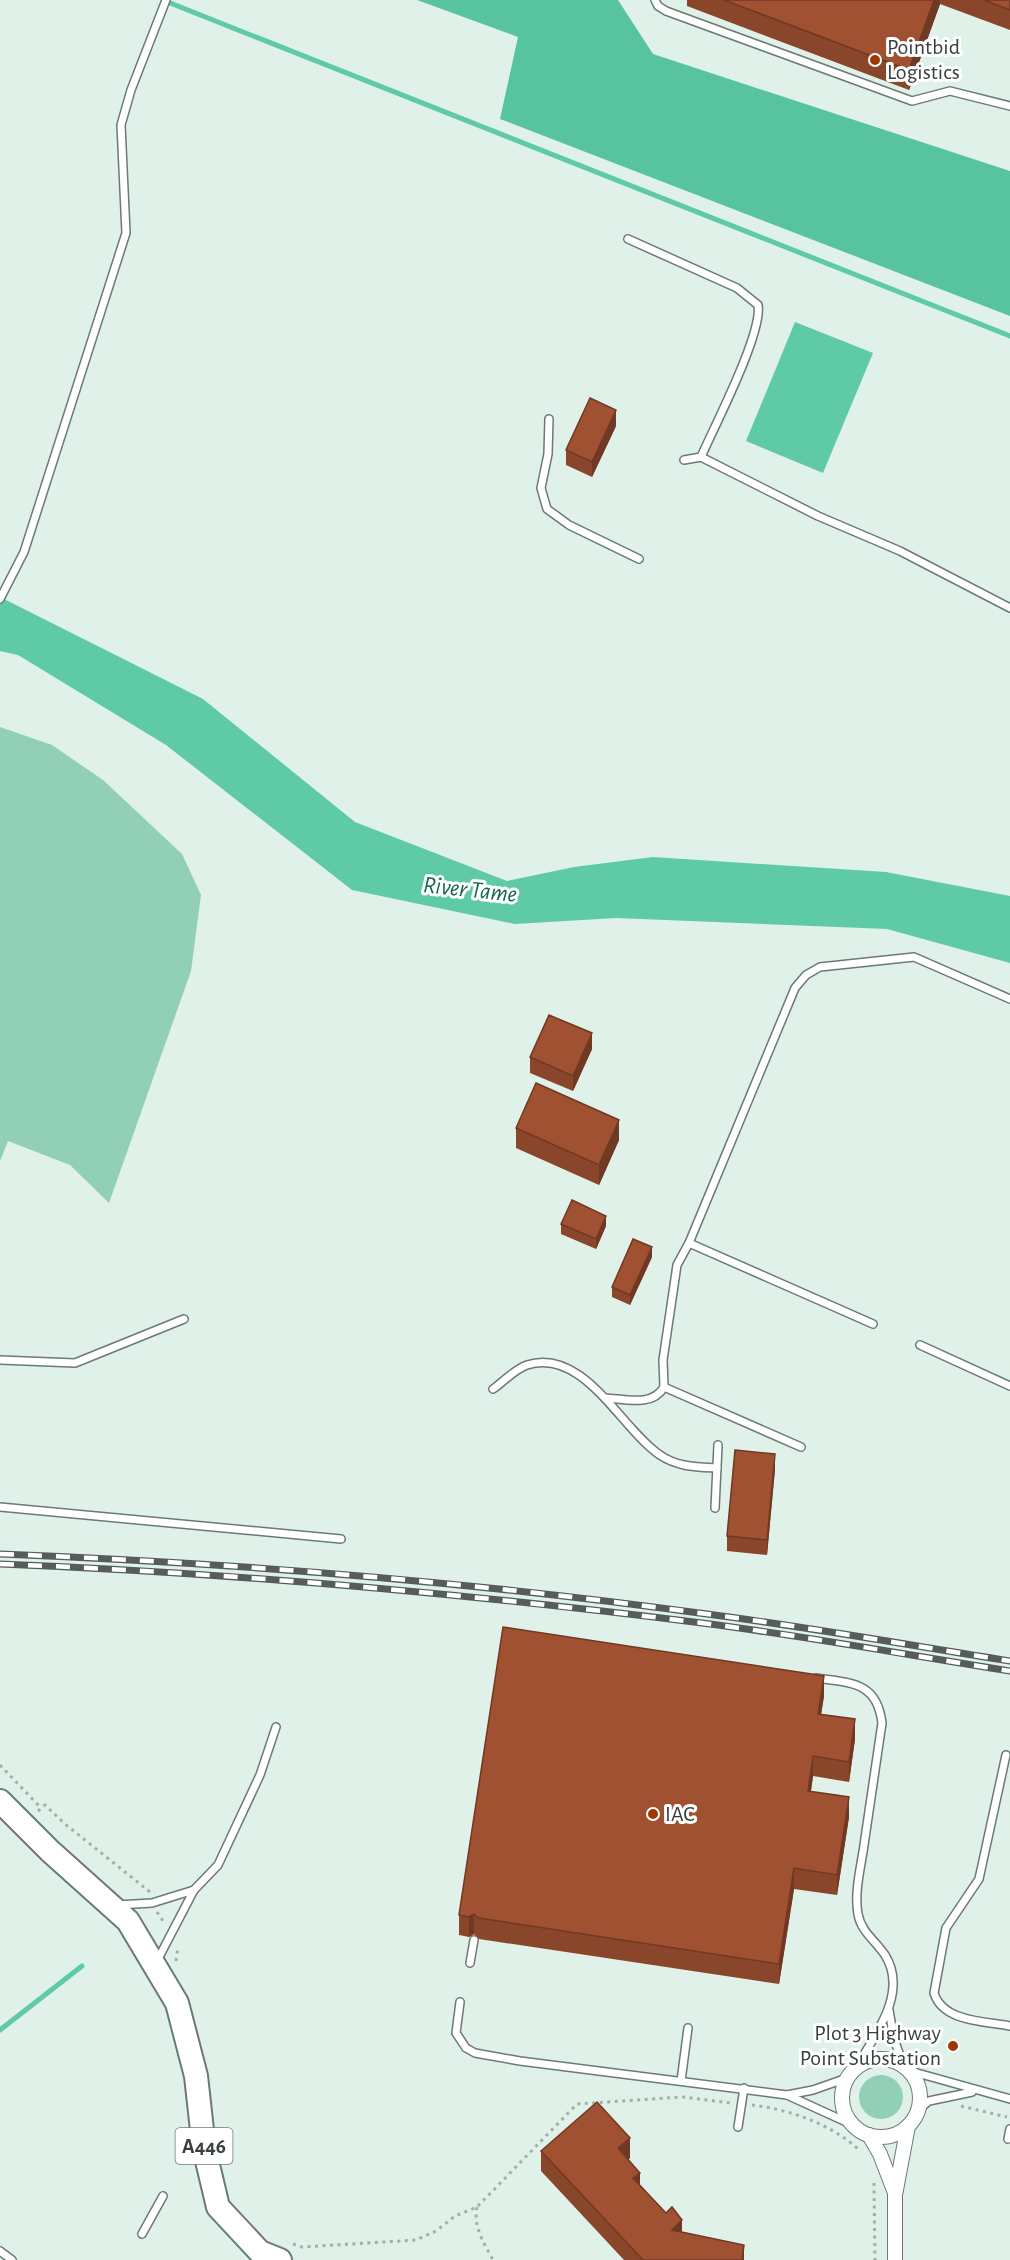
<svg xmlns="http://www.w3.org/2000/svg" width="1010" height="2260" viewBox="0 0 1010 2260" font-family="'Alegreya Sans',sans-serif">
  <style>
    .green { fill: #92cfb7 }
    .forest { fill: #58c49f }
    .water { fill: #5fcba6 }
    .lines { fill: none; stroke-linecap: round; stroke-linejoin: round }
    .stream { stroke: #5fcba6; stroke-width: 5 }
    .service-casing { stroke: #6b7a74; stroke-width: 10 }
    .minor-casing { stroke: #6b7a74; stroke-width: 16 }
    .trunk-casing { stroke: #6b7a74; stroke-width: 26 }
    .path { stroke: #a2b0a9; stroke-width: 3; stroke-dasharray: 3 4.5; stroke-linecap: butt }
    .service { stroke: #fff; stroke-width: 7 }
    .minor { stroke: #fff; stroke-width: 14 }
    .trunk { stroke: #fff; stroke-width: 22 }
    .rail-casing { stroke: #545d59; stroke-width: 7 }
    .rail { stroke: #fff; stroke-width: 4.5; stroke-dasharray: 14; stroke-linecap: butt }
    .wall { fill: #8a462b }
    .shaded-wall { fill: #703923 }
    .building { fill: #a05132; stroke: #703923; stroke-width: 1.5 }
    .poi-dot { fill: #9c3802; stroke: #fff; stroke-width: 2 }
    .labels { text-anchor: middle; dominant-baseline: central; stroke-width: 6; stroke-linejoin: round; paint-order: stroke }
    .shield { fill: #fff; stroke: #747976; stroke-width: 1.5 }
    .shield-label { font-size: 21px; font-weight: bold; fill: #383f3c }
    .poi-label { font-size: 22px; fill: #383f3c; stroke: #fff; text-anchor: start }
    .water-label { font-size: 24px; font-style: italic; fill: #11664e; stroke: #fff }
  </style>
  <rect width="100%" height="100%" fill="#e0f1e9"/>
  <g class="green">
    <path d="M0,727L52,745L103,780L182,854L201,895L191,971L109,1203L70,1165L8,1141L0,1161Z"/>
    <circle cx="881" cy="2097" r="22"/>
  </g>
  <path class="forest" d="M417,0H618L653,54L1010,171V316L500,119L518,37Z"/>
  <g class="water">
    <path d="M795,322L873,353L823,473L746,441Z"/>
    <path d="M0,597L203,699L355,822L507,881L574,867L653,857L886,872L1010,896V963L887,929L616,918L515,924L352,890L166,745L18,655L0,651Z"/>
  </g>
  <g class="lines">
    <g class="stream">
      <path d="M165,1L1010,336"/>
      <path d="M0,2030L82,1966"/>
    </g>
    <g class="service-casing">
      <g id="service">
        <path d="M655,0L658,6L666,11L912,101L950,91L1010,106"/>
        <path d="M628,239L737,288L758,305C763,333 714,427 701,457"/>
        <path d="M549,419L548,454L541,488L547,509L569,525L639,559"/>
        <path d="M684,460L701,457L818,516L900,551L1010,608"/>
        <path d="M0,599L24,552L126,233L121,125L131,90L166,0"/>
        <path d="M689,1243L795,988L806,975L820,967L914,957L1010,999"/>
        <path d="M920,1345L1010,1386"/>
        <path d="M0,1360L75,1363L184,1319"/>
        <path d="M493,1389C503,1382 515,1369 527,1365C584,1347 621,1429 660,1455C677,1467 697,1467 717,1468"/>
        <path d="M605,1398C625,1399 653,1407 664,1387"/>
        <path d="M801,1447L664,1387L663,1360L677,1265L689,1243L873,1324"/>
        <path d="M0,1507L341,1539"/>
        <path d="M715,1508L718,1445"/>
        <path d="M816,1678C850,1683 877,1681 882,1723C876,1764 870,1805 864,1845C861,1867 854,1892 858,1914C861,1932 876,1941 885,1955C909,1993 874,2036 856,2068"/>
        <path d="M1006,1755L979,1879L946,1928L934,1993C943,2022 984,2021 1010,2026"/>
        <path d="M117,1905L152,1903L194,1890"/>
        <path d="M157,1961L194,1890L218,1865L260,1775L276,1727"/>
        <path d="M470,1963L474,1940"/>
        <path d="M460,2002L456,2033L466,2048L475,2053L520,2061L787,2095L853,2125"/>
        <path d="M889,2010L894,2039L904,2067"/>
        <path d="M910,2071L1010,2099"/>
        <path d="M681,2081L688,2028"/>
        <path d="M787,2095L813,2090L847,2078"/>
        <path d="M919,2109L929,2101L972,2092"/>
        <path d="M738,2127L744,2088"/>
        <path d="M1008,2139L1010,2129"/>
        <path d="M142,2234L163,2196"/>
        <path d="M0,2251L12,2260"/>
      </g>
    </g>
    <g class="minor-casing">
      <g id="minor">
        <circle cx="881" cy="2098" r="39"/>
        <path d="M869,2135L880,2154L895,2193"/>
        <path d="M895,2260V2195L908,2126"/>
      </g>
    </g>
    <g class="trunk-casing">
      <path id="trunk" d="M0,1801L50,1851L128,1921L177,2003L196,2076L204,2148L218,2207L260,2252L280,2260"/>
    </g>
    <g class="path">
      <path d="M0,1765L41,1808"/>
      <path d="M38,1811L45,1805L65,1824L150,1892"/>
      <path d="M157,1912L165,1924"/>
      <path d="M176,1961L178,1947"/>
      <path d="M752,2105C788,2109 831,2124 858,2149"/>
      <path d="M961,2106L1007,2117"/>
      <path d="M874,2183L875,2260"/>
      <path d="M477,2207C473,2227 484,2243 493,2260"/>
      <path d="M293,2244L302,2247L416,2240L436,2231L455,2216L477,2207L577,2104L683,2097L731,2103"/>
    </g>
    <use href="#service" class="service"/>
    <use href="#minor" class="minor"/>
    <use href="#trunk" class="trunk"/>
    <g class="rail-casing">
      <g id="rail">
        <path d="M0,1554C236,1563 473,1582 707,1614C808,1627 909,1645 1010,1661"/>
        <path d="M0,1564C235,1573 469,1594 702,1623C805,1636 907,1655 1010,1671"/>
      </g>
    </g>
    <use href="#rail" class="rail"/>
  </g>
  <g class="wall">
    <path d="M687,0H1010V30L940,4L909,90L687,6Z"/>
    <path d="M616,426L592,477L566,465V450Z"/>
    <path d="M592,1049L573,1091L530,1073V1057Z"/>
    <path d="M516,1128L619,1140L599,1185L516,1148Z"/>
    <path d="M561,1224L606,1226L596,1249L561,1234Z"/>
    <path d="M652,1257L630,1305L612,1297V1287Z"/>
    <path d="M775,1469L767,1555L727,1551V1536Z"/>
    <path d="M824,1696L821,1714L855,1739L849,1782L813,1776L811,1791L849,1817L837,1895L794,1889L779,1984L479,1939L474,1934L469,1937L459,1935V1915Z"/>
    <path d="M541,2151L630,2158L628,2159L640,2185L682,2232L744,2260H624L541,2171Z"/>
  </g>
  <g class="shaded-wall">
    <path d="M934,0H940V4L909,90V70Z"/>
    <path d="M616,410V426L592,477V462Z"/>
    <path d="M592,1033V1049L573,1091V1076Z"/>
    <path d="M619,1120V1140L599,1185V1165Z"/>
    <path d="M606,1216V1226L596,1249V1239Z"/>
    <path d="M652,1247V1257L630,1305V1295Z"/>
    <path d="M775,1454V1469L767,1555V1540Z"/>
    <path d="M824,1676V1696L818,1734V1714Z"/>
    <path d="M855,1719V1739L849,1782V1762Z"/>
    <path d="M813,1756V1776L808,1811V1791Z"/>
    <path d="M849,1797V1817L837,1895V1875Z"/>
    <path d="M794,1868V1889L779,1984V1964Z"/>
    <path d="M474,1914V1934L469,1937V1917Z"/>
    <path d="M630,2138V2158L618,2168V2148Z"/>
    <path d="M640,2173V2193L633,2178Z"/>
    <path d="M682,2220V2240L672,2230Z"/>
    <path d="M744,2245V2260H742Z"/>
  </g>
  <g class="building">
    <path d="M724,0H934L909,70Z"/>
    <path d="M984,0H1010V10Z"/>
    <path d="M590,398L616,410L592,462L566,450Z"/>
    <path d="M549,1015L592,1033L573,1076L530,1057Z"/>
    <path d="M536,1083L619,1120L599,1165L516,1128Z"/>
    <path d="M572,1200L606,1216L596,1239L561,1224Z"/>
    <path d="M633,1239L652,1247L630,1295L612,1287Z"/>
    <path d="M735,1450L775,1454L767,1540L727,1536Z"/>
    <path d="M503,1627L824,1676L818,1714L855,1719L849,1762L813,1756L808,1791L849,1797L837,1875L794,1868L779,1964L479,1918L474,1914L469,1917L459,1915Z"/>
    <path d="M597,2102L630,2138L618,2148L640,2173L633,2178L666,2213L672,2207L682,2220L672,2230L744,2245L742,2260H643L541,2151Z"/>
  </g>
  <g class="poi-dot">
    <circle cx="875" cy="60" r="6"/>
    <circle cx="653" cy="1814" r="6"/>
    <circle cx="953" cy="2046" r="6"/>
  </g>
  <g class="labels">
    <rect class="shield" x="175.5" y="2128" width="57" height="36" rx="4.5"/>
    <g class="shield-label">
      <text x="204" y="2146">A446</text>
    </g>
    <g class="poi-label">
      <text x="887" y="47">Pointbid<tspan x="887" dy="25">Logistics</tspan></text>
      <text x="665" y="1814">IAC</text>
      <text x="941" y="2033" text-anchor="end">Plot 3 Highway<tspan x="941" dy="25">Point Substation</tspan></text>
    </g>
    <g class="water-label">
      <text transform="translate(470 890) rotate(6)">River Tame</text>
    </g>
  </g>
</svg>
